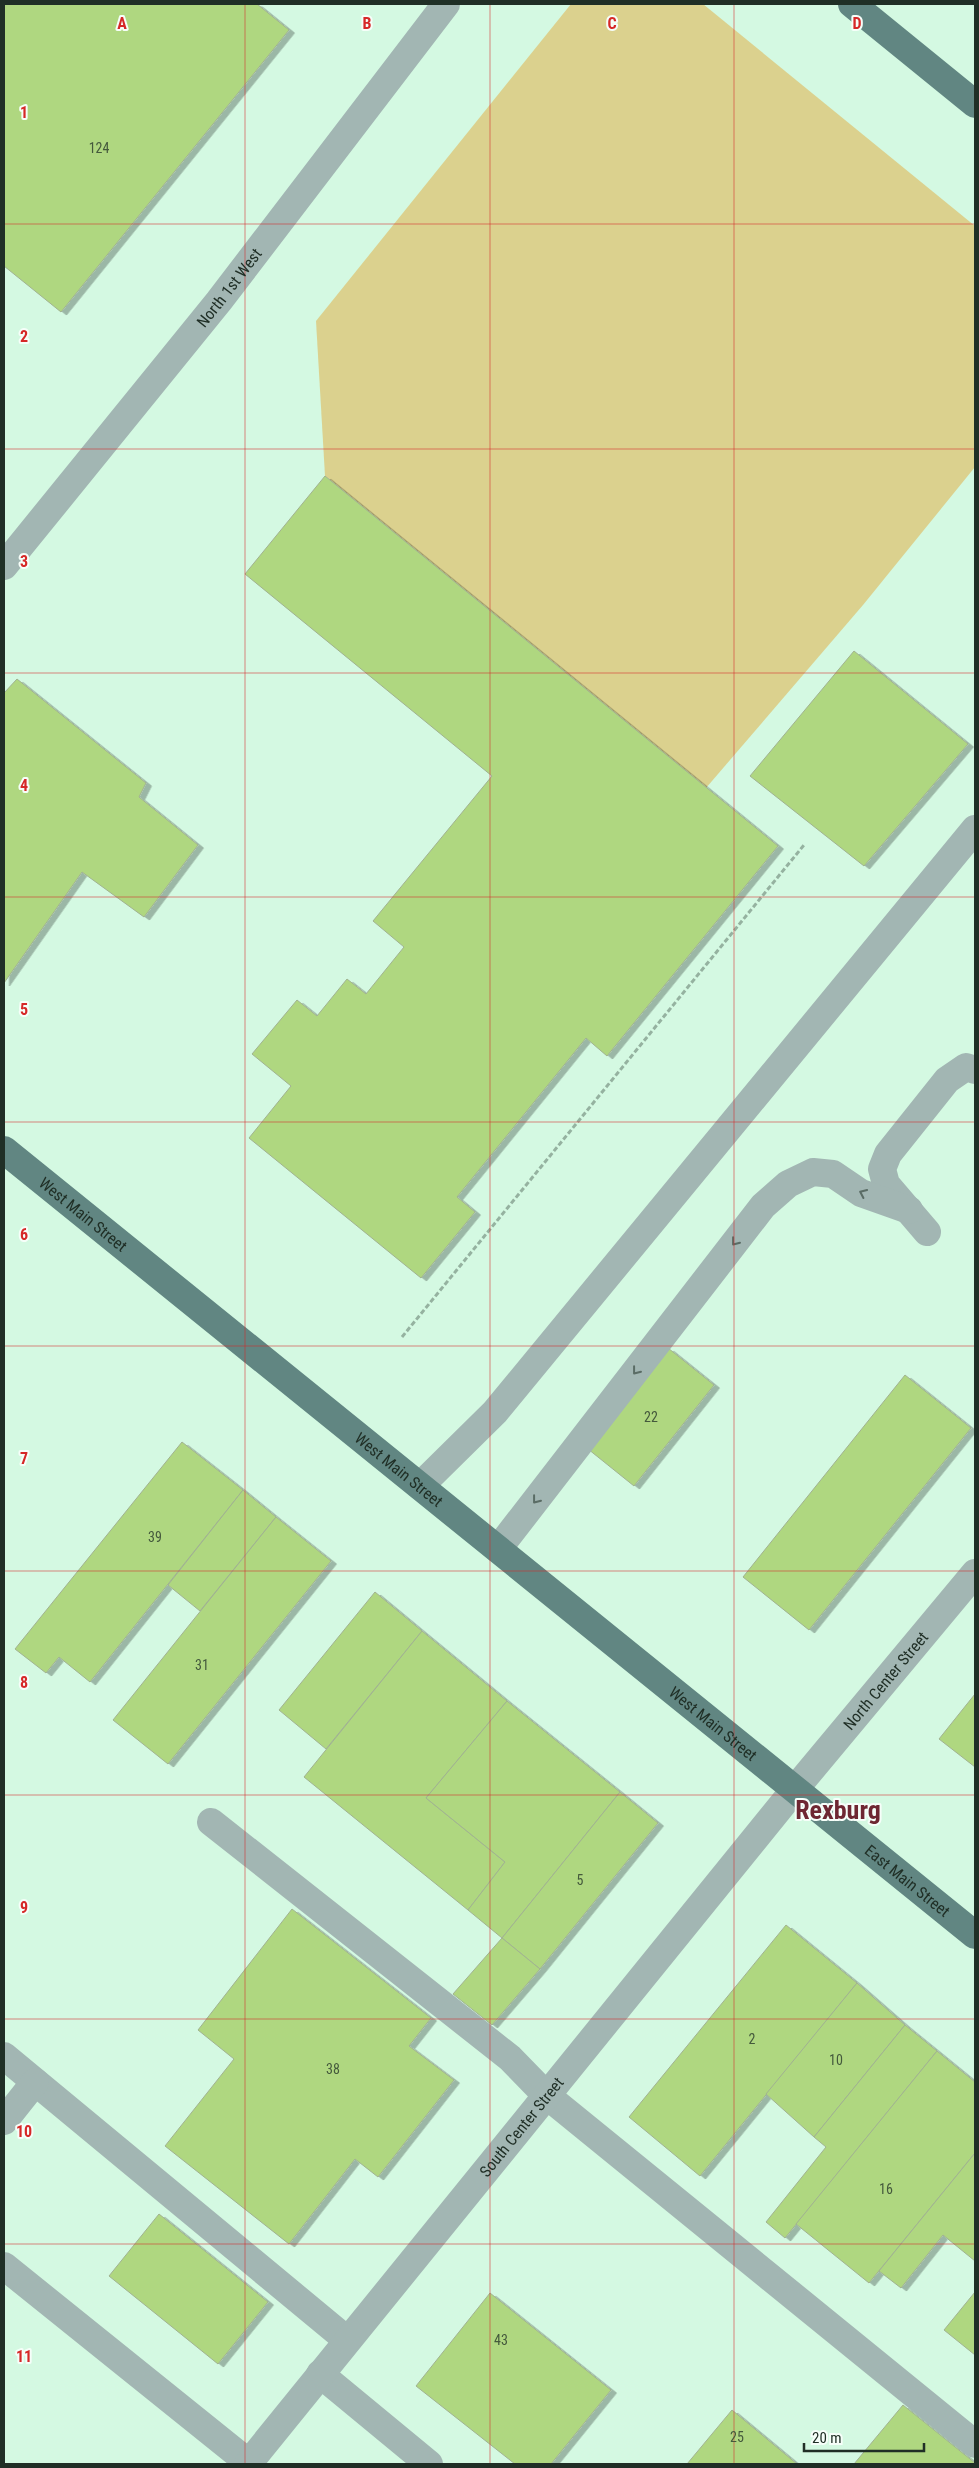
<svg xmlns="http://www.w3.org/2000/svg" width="979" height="2468" viewBox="0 0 979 2468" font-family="'Roboto Condensed',sans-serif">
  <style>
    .green { fill: #dbd18e }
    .building { fill: #afd780; stroke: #a1b291; filter: url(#shadow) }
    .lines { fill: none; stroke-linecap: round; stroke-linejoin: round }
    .path { stroke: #95b2a0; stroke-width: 3; stroke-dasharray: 5 2.5; stroke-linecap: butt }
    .minor { stroke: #a2b6b3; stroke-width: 28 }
    .major { stroke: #618682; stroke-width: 28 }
    .oneway { stroke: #5a6c65 }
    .grid { fill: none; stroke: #d62828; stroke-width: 1; stroke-opacity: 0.55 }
    .labels { text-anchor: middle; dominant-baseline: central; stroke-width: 4; stroke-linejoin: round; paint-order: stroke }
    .number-label { font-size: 14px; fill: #44593c }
    .street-label { font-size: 16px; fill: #202f26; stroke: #f6fef9 }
    .town-label { font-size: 26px; font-weight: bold; fill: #6e2732; stroke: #f6fef9 }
    .grid-label { font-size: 16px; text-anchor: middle; font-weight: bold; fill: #d62828; stroke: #f6fef9; stroke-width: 4; stroke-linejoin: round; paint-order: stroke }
  </style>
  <defs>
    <filter id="shadow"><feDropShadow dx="5.5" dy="3" stdDeviation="0" flood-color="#0004"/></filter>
  </defs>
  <rect width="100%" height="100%" fill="#d4f9e2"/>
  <path class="green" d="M571,4H703L975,226V467L863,605L706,788L325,476L316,321Z"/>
  <g class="building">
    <path d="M4,4H257L289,30L61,312L4,266Z"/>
    <path d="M325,476L778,846L607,1056L586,1038L457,1197L475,1212L421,1278L249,1138L291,1086L252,1054L297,1000L317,1016L347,979L366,994L404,947L373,921L492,776L245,574Z"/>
    <path d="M854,651L968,744L864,866L750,776Z"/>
    <path d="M17,679L146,783L139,797L198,845L144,917L82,872L4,983V693Z"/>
    <path d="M668,1348L714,1385L634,1486L588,1449Z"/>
    <path d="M905,1375L971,1428L809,1630L743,1577Z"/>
    <path d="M182,1442L243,1490L90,1682L59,1657L46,1673L15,1649Z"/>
    <path d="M243,1490L276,1517L200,1611L168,1585Z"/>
    <path d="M276,1517L331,1561L168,1764L113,1720Z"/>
    <path d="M375,1592L422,1631L326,1749L279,1710Z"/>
    <path d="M422,1631L507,1701L426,1798L505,1862L468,1910L304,1777Z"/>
    <path d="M975,1694V1767L939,1739Z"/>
    <path d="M507,1701L620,1792L502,1938L468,1910L505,1862L426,1798Z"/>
    <path d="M620,1792L658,1823L540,1969L502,1938Z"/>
    <path d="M292,1909L431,2018L409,2046L454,2080L378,2177L355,2159L289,2244L165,2146L234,2059L198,2030Z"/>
    <path d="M786,1925L857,1983L700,2176L629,2117Z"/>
    <path d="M502,1938L540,1969L492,2025L453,1994Z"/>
    <path d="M857,1983L905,2025L814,2137L766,2094Z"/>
    <path d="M905,2025L937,2051L785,2238L766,2222L826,2147L814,2137Z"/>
    <path d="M937,2051L975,2082V2153L869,2283L796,2224Z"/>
    <path d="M975,2153V2261L943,2235L901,2288L879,2271Z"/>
    <path d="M159,2214L268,2302L218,2364L109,2276Z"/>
    <path d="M975,2292V2355L944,2330Z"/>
    <path d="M490,2293L611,2390L551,2464H515L416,2386Z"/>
    <path d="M903,2405L975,2463V2464H854Z"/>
    <path d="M732,2410L797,2464H687Z"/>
  </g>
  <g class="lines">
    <path class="path" d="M402,1337L804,845"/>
    <g class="minor">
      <path id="s1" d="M4,566L219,301L446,4"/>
      <path d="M927,1232L886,1184L882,1169L888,1154L947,1080L966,1067L975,1070"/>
      <path d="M420,1486L495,1412L975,829"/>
      <path d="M498,1549L763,1206L788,1184L813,1172L833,1174L861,1193L909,1210"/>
      <path d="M211,1822L510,2058L546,2095L975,2444"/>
      <path d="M4,2056L347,2340"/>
      <path d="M4,2121L35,2082"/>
      <path d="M4,2266L249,2463"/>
      <path d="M320,2374L429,2464"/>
      <path id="s2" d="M248,2464L795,1789L975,1573"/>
    </g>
    <g class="major">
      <path d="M852,4L975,104"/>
      <path id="s3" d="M4,1150L975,1935"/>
    </g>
  </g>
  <defs><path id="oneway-chevron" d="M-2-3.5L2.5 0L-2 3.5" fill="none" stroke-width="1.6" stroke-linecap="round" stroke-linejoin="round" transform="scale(1.25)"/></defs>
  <g class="oneway">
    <use href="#oneway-chevron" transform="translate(863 1193) rotate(-155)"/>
    <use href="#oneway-chevron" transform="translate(735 1242) rotate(128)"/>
    <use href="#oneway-chevron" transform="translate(636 1371) rotate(128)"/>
    <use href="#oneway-chevron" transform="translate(536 1500) rotate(128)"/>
  </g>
  <path class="grid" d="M245,4V2464M490,4V2464M734,4V2464M4,224H975M4,449H975M4,673H975M4,897H975M4,1122H975M4,1346H975M4,1571H975M4,1795H975M4,2019H975M4,2244H975"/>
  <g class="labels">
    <g class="number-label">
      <text x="99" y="148">124</text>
      <text x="651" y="1417">22</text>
      <text x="155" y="1537">39</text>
      <text x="202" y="1665">31</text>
      <text x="580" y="1880">5</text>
      <text x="752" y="2039">2</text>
      <text x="836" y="2060">10</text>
      <text x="333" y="2069">38</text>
      <text x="886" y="2189">16</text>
      <text x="501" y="2340">43</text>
      <text x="737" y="2437">25</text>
    </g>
    <g class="street-label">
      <text stroke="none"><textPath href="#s1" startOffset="358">North 1st West</textPath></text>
      <text stroke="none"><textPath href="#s3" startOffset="102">West Main Street</textPath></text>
      <text stroke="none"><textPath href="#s3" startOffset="508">West Main Street</textPath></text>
      <text stroke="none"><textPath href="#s2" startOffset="1010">North Center Street</textPath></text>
      <text stroke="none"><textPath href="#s3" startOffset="912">West Main Street</textPath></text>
      <text stroke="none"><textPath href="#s3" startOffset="1162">East Main Street</textPath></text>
      <text stroke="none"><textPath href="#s2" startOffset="434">South Center Street</textPath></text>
    </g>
    <g class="town-label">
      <text x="838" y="1810">Rexburg</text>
    </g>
  </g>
  <g class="grid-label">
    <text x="122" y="29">A</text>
    <text x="367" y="29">B</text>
    <text x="612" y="29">C</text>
    <text x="857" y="29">D</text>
    <text x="24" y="118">1</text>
    <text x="24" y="342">2</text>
    <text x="24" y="567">3</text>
    <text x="24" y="791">4</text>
    <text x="24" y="1015">5</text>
    <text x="24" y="1240">6</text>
    <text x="24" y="1464">7</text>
    <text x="24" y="1688">8</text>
    <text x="24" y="1913">9</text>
    <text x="24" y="2137">10</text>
    <text x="24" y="2362">11</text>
  </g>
  <rect width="979" height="2468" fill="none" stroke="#202f26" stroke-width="10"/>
  <path d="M804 2443v8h120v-8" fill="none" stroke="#202f26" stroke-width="2.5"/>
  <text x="812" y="2443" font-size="15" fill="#202f26" stroke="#f6fef9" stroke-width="4" paint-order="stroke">20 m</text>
</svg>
